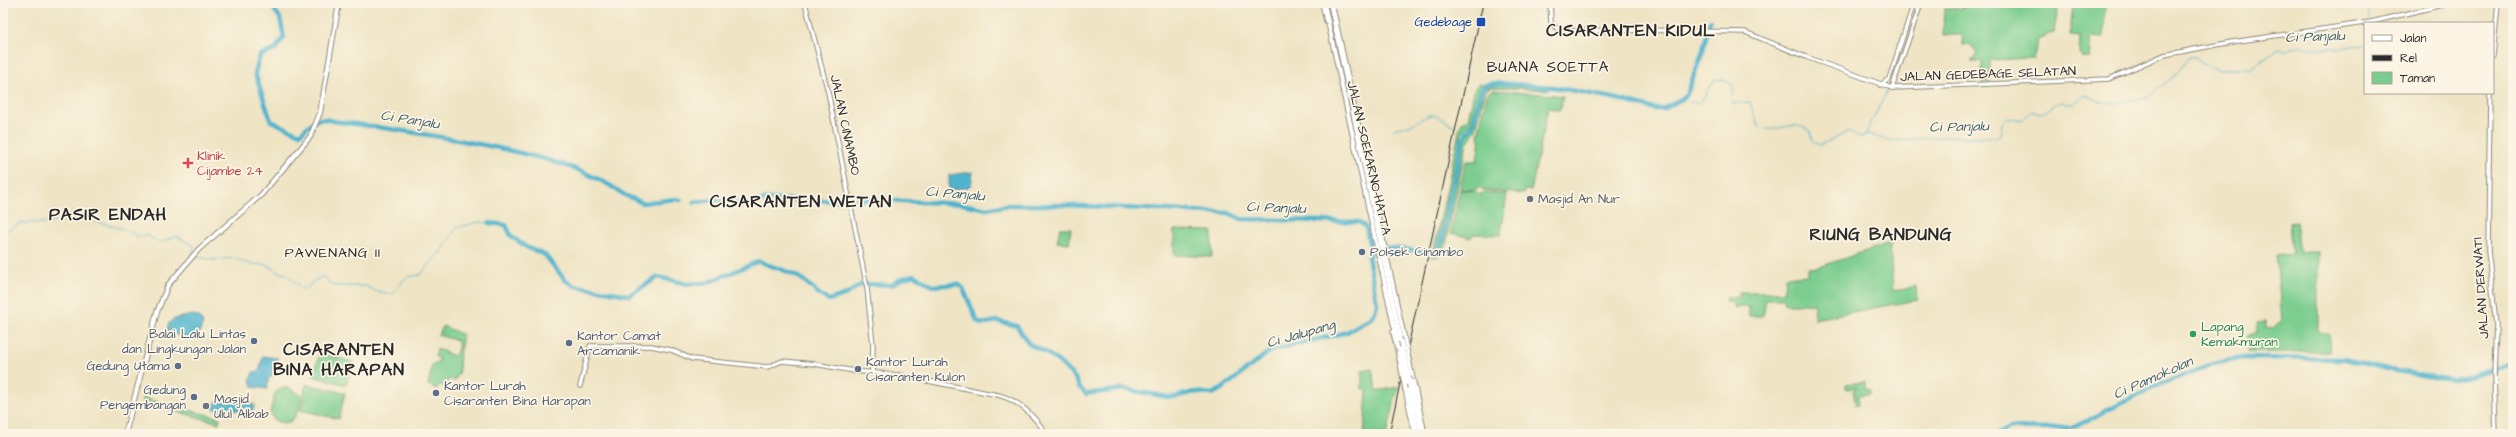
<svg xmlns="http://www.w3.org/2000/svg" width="2516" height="437" viewBox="0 0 2516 437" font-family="'Architects Daughter',sans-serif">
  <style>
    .green { fill: #7bcd8f; stroke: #537c5d }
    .water { fill: #4fb4ce; stroke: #3d707c }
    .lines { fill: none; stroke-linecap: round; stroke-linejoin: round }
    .stream { stroke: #4fb4ce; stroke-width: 1 }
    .river { stroke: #4fb4ce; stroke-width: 4.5 }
    .secondary-casing { stroke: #8d8878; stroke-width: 5.5 }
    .primary-casing { stroke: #8d8878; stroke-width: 5.5 }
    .trunk-casing { stroke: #8d8878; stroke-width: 6 }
    .secondary { stroke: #fff; stroke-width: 3.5 }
    .primary { stroke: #fff; stroke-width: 3.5 }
    .trunk { stroke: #fff; stroke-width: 4 }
    .rail { stroke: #2b2b2b; stroke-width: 1 }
    .secondary-bridge-casing { stroke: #8d8878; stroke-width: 5.5; stroke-linecap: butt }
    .trunk-bridge-casing { stroke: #8d8878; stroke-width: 6; stroke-linecap: butt }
    .secondary-bridge { stroke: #fff; stroke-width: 3.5 }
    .trunk-bridge { stroke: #fff; stroke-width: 4 }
    .transit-dot { fill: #1a4fb4; stroke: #fcf5e5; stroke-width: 1.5 }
    .health-dot { fill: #e0444e; stroke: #fcf5e5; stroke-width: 1.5 }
    .worship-dot { fill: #6b7280; stroke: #fcf5e5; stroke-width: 1.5 }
    .service-dot { fill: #5c6f8a; stroke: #fcf5e5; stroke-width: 1.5 }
    .leisure-dot { fill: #2e9e5b; stroke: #fcf5e5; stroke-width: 1.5 }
    .labels { text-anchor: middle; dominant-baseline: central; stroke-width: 3.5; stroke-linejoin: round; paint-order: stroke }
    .transit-label { font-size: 13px; fill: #164399; stroke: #fcf5e5; text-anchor: end }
    .street-label { font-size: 13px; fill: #2b2b2b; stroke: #fcf5e5 }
    .health-label { font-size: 13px; fill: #be3a42; stroke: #fcf5e5; text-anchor: start }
    .worship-label { font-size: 13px; fill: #5b616d; stroke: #fcf5e5; text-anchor: start }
    .service-label { font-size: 13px; fill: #4e5e75; stroke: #fcf5e5; text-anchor: start }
    .leisure-label { font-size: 13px; fill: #27864d; stroke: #fcf5e5; text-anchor: start }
    .water-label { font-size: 14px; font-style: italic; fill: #385b64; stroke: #fcf5e5 }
    .neighbourhood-label { font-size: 14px; letter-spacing: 1px; fill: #2b2b2b; stroke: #fcf5e5 }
    .quarter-label { font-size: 15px; letter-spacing: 1px; fill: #2b2b2b; stroke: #fcf5e5 }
    .district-label { font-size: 17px; font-weight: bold; letter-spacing: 1px; fill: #2b2b2b; stroke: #fcf5e5 }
  </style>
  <rect width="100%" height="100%" fill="#fcf5e5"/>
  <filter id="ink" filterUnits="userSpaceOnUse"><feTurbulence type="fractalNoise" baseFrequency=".025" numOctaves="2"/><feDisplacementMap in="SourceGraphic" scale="8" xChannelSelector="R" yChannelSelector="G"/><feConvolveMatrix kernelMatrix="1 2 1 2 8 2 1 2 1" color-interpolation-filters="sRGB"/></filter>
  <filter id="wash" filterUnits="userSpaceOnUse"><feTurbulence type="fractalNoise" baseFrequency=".012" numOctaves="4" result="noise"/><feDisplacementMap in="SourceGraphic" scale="16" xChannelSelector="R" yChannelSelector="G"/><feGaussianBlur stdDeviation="0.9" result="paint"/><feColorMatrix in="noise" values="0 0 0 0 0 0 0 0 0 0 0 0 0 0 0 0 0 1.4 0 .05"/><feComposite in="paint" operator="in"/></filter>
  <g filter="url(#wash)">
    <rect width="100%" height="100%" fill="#efe4c4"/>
    <g class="green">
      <path d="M1963,3H2059L2054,32L2039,39L2033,58L1990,60V83H1982V61H1971L1977,54L1970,45H1963L1962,35H1943L1944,9L1963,8Z"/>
      <path d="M2073,3H2105L2104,37L2092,36L2090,58H2082V55L2079,54L2080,37L2070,36Z"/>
      <path d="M1479,83L1484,84L1479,90L1472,121L1462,133L1437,246L1434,249L1460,127L1462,122L1468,119L1475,88Z"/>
      <path d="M1494,84L1548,88V90L1492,87L1486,90L1476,129L1467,143L1445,249L1442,255L1432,257L1433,253L1440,251L1442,248L1465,139L1475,124L1484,89Z"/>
      <path d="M1494,90L1563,96L1560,110L1548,108L1531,191L1525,190L1524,194L1484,190L1479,187L1475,190L1460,189L1466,161H1477L1480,138L1478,135L1487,95L1489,92Z"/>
      <path d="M1460,190L1475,191L1479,195L1484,192L1507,194L1501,235L1473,234L1471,238L1451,233Z"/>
      <path d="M2296,222L2300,252H2318V331L2330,335L2329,352H2249L2247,336L2258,332L2257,322L2266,321V329L2273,328L2282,320L2276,256L2292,254L2289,223Z"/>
      <path d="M1060,228H1071L1069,243L1057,242Z"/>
      <path d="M1174,230L1212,231V257L1174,255Z"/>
      <path d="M1890,243L1893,291L1916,286L1917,300L1814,319L1815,304H1785L1784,299H1766L1763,316H1749V307H1734L1733,301L1726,302L1725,298L1740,297L1739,292H1784L1785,277L1808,275V267L1816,268Z"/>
      <path d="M443,326L463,335L461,348L458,347V341L438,335Z"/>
      <path d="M458,348L460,349L459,373L454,381L449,378L446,387L438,384L437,389L428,385L432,366L439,362V358L435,357L437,349L455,356Z"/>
      <path d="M320,353L353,362L346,385L313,376Z"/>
      <path d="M1372,369L1377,391L1398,387L1387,434H1364L1367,391L1365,388L1362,389V371Z"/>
      <path d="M1865,382V389H1869L1870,394L1858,395L1859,405H1856L1853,391L1857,388L1846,389V384Z"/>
      <path d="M306,384L345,393L339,419L300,410Z"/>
      <path d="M281,388H289L301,395C299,412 294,430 274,420L270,412L275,393Z"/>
      <path d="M143,398L220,418L219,423L142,402Z"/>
    </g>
    <g class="water">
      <path d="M973,172L971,187L949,190V175Z"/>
      <path d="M192,315L198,316L203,323L199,335C190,340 175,336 167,330C168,316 182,318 192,315Z"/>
      <path d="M263,356L278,358L272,377H269L267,389L253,387L250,381L253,372L259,371Z"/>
      <path d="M236,401L255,405L252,412L227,409L221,413L213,408L216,402Z"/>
    </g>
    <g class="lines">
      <g class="stream">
        <path d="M1934,3L1939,5L1960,3"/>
        <path d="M2368,3L2369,20"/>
        <path d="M1681,100L1685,102"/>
        <path d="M1690,102H1701L1715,79L1724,80L1734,86L1731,100L1733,103L1750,102L1758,126C1775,137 1791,116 1811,132L1813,142L1820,145L1849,132L1861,137L1868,134L1890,141L1932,137H1996L2000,134L2002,123L2008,117L2022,120L2031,111C2045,117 2047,108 2058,103C2063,101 2069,104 2074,103L2085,95L2100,102L2115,103L2147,97L2175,76L2189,57H2195L2200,63L2217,69H2251L2278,49L2287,50L2299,46L2318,49L2365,46"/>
        <path d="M1461,128L1467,131"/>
        <path d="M1394,129L1413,124L1429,115H1434L1455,126"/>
        <path d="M1865,135L1888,89"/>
        <path d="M3,233L20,223H46L65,220L75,212L87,219L129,231L136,236H148L156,241L162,242L176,236L194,246L192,254"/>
        <path d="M195,256L212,260L233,258L250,264L268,265L278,272L286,274L305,291L311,283L323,276L332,285L337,286H366L375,291L392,294C406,285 395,277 420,275L444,248L456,228L478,222L489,223"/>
      </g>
      <g class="river">
        <path d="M270,3L280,18L284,37L275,50L260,55L255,73L271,121L300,134C312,123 316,115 333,121C387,128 440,136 494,147C539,157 586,167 623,194C627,197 636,199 642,203L675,199L681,200"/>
        <path d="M694,202L716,200L747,205L768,199L847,201L866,199L962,204L987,209L1009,205H1063L1229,213L1241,219L1359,222L1366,227L1371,251"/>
        <path d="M489,223L506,225L511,236L526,247L545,255L565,280L575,286L629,295L658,277L687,284L707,283L759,261C771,267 786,270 797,276C809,282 816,295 829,300L847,294L862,284L891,285L901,279L914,275L933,286L958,284L963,288L977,321L982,324L997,321L1017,326L1029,344L1045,352L1059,362L1075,378L1079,387L1086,394L1124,389L1167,397H1175L1194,392L1212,394L1222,389L1270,351L1347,332L1371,318L1375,312L1377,304L1368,256L1371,251"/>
        <path d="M1381,247L1429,252L1436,251L1440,247L1462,142C1464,134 1470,131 1473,124C1479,111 1476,96 1485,85L1497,83L1553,87L1613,98L1655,109H1664L1686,96L1702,54L1710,21"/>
        <path d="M1995,434L2010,428L2041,429L2074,427L2160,384L2217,363L2242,358L2345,359L2390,370L2452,380L2513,364"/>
      </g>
    </g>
  </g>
  <g filter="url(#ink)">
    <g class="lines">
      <g class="secondary-casing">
        <g id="secondary">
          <path d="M1322,3L1326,21"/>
          <path d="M1332,3L1404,336"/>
          <path d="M1880,85L1889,79L1914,3"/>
          <path d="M1892,88L1921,3"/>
          <path d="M1393,332L1398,353"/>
          <path d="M1412,374L1425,434"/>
          <path d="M580,386L590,346H651L671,350L692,359L768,367L782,361L815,364L854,371L898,375L998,395C1020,400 1034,417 1047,434"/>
          <path d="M1405,389L1415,434"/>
        </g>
      </g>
      <g class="primary-casing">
        <g id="primary">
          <path d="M805,3L828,92L867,288L873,345L872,372"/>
          <path d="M1550,3L1551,23L1560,31L1640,30L1745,32L1806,57L1892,88L2109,79L2164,55L2232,42L2371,22L2451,3"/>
          <path d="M2493,56L2498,3"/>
          <path d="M2490,93L2488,251L2496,325L2494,375L2496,434"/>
        </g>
      </g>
      <g class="trunk-casing">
        <g id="trunk">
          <path d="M1324,3L1399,349"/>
          <path d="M1330,3L1401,341"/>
          <path d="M1410,381L1422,434"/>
          <path d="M1407,383L1418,434"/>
          <path d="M125,434L157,312L168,285L199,249L261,195L310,137L320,113L339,3"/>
        </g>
      </g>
      <use href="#secondary" class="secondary"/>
      <use href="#primary" class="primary"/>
      <use href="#trunk" class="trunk"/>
      <path class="rail" d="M1389,434L1483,3"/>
      <g class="secondary-bridge-casing">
        <g id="secondary-bridge">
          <path d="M1404,336L1412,374"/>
          <path d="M1398,353L1405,389"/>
        </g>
      </g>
      <g class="trunk-bridge-casing">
        <g id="trunk-bridge">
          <path d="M1401,341L1410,381"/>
          <path d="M1399,349L1407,383"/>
        </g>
      </g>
      <use href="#secondary-bridge" class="secondary-bridge"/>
      <use href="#trunk-bridge" class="trunk-bridge"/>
    </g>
  </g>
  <rect class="transit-dot" x="1476" y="17" width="10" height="10" rx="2"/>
  <path class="health-dot" d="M186 157h4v4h4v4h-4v4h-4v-4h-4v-4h4z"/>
  <g class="worship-dot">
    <circle cx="1530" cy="199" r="4"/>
    <circle cx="206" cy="406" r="4"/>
  </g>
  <g class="service-dot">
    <circle cx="1362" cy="252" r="4"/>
    <circle cx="254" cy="341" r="4"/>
    <circle cx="569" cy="343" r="4"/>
    <circle cx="178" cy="366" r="4"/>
    <circle cx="858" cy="369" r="4"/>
    <circle cx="436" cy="393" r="4"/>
    <circle cx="194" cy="397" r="4"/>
  </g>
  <circle class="leisure-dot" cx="2193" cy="334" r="4"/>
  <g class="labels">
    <g class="transit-label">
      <text x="1472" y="22">Gedebage</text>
    </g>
    <g class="street-label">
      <text transform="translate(1988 74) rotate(-2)">JALAN GEDEBAGE SELATAN</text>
      <text transform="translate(845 125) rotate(78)">JALAN CINAMBO</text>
      <text transform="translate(1369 158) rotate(77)">JALAN SOEKARNO-HATTA</text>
      <text transform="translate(2481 288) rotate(-94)">JALAN DERWATI</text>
    </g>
    <g class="health-label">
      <text x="197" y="156">Klinik<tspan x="197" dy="15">Cijambe 24</tspan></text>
    </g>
    <g class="worship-label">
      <text x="1538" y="199">Masjid An Nur</text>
      <text x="214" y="399">Masjid<tspan x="214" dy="15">Ulul Albab</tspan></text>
    </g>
    <g class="service-label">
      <text x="1370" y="252">Polsek Cinambo</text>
      <text x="246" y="334" text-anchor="end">Balai Lalu Lintas<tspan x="246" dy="15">dan Lingkungan Jalan</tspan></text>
      <text x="577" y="336">Kantor Camat<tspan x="577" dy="15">Arcamanik</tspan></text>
      <text x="866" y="362">Kantor Lurah<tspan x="866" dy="15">Cisaranten Kulon</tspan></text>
      <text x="170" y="366" text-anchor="end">Gedung Utama</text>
      <text x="444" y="386">Kantor Lurah<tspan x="444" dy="15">Cisaranten Bina Harapan</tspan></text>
      <text x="186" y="390" text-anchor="end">Gedung<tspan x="186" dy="15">Pengembangan</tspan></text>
    </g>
    <g class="leisure-label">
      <text x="2201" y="327">Lapang<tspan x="2201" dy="15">Kemakmuran</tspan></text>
    </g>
    <g class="water-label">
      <text transform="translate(2315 37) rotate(-2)">Ci Panjalu</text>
      <text transform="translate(410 120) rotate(9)">Ci Panjalu</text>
      <text transform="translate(1959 127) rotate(-1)">Ci Panjalu</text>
      <text transform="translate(955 194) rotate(5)">Ci Panjalu</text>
      <text transform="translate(1276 208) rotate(2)">Ci Panjalu</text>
      <text transform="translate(1301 334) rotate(-16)">Ci Jalupang</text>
      <text transform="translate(2153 378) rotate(-24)">Ci Pamokolan</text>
    </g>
    <g class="neighbourhood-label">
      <text x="333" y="253">PAWENANG II</text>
    </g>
    <g class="quarter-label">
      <text x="1548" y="67">BUANA SOETTA</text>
    </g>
    <g class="district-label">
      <text x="1631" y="31">CISARANTEN KIDUL</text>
      <text x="801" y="202">CISARANTEN WETAN</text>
      <text x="108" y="215">PASIR ENDAH</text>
      <text x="1881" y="235">RIUNG BANDUNG</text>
      <text x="339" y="350">CISARANTEN<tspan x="339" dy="20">BINA HARAPAN</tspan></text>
    </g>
  </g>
  <rect width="2516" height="437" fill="none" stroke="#fcf5e5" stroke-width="16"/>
  <rect x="2364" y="22" width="130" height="72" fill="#fcf5e5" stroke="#a8a49b"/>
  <rect x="2372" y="35" width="20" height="6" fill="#ffffff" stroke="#a8a49b"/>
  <text x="2400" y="42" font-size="12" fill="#2b2b2b">Jalan</text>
  <rect x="2372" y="55" width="20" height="6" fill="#2b2b2b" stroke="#a8a49b"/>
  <text x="2400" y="62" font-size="12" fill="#2b2b2b">Rel</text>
  <rect x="2372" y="72" width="20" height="12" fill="#7bcd8f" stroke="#a8a49b"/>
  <text x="2400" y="82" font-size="12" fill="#2b2b2b">Taman</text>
</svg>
